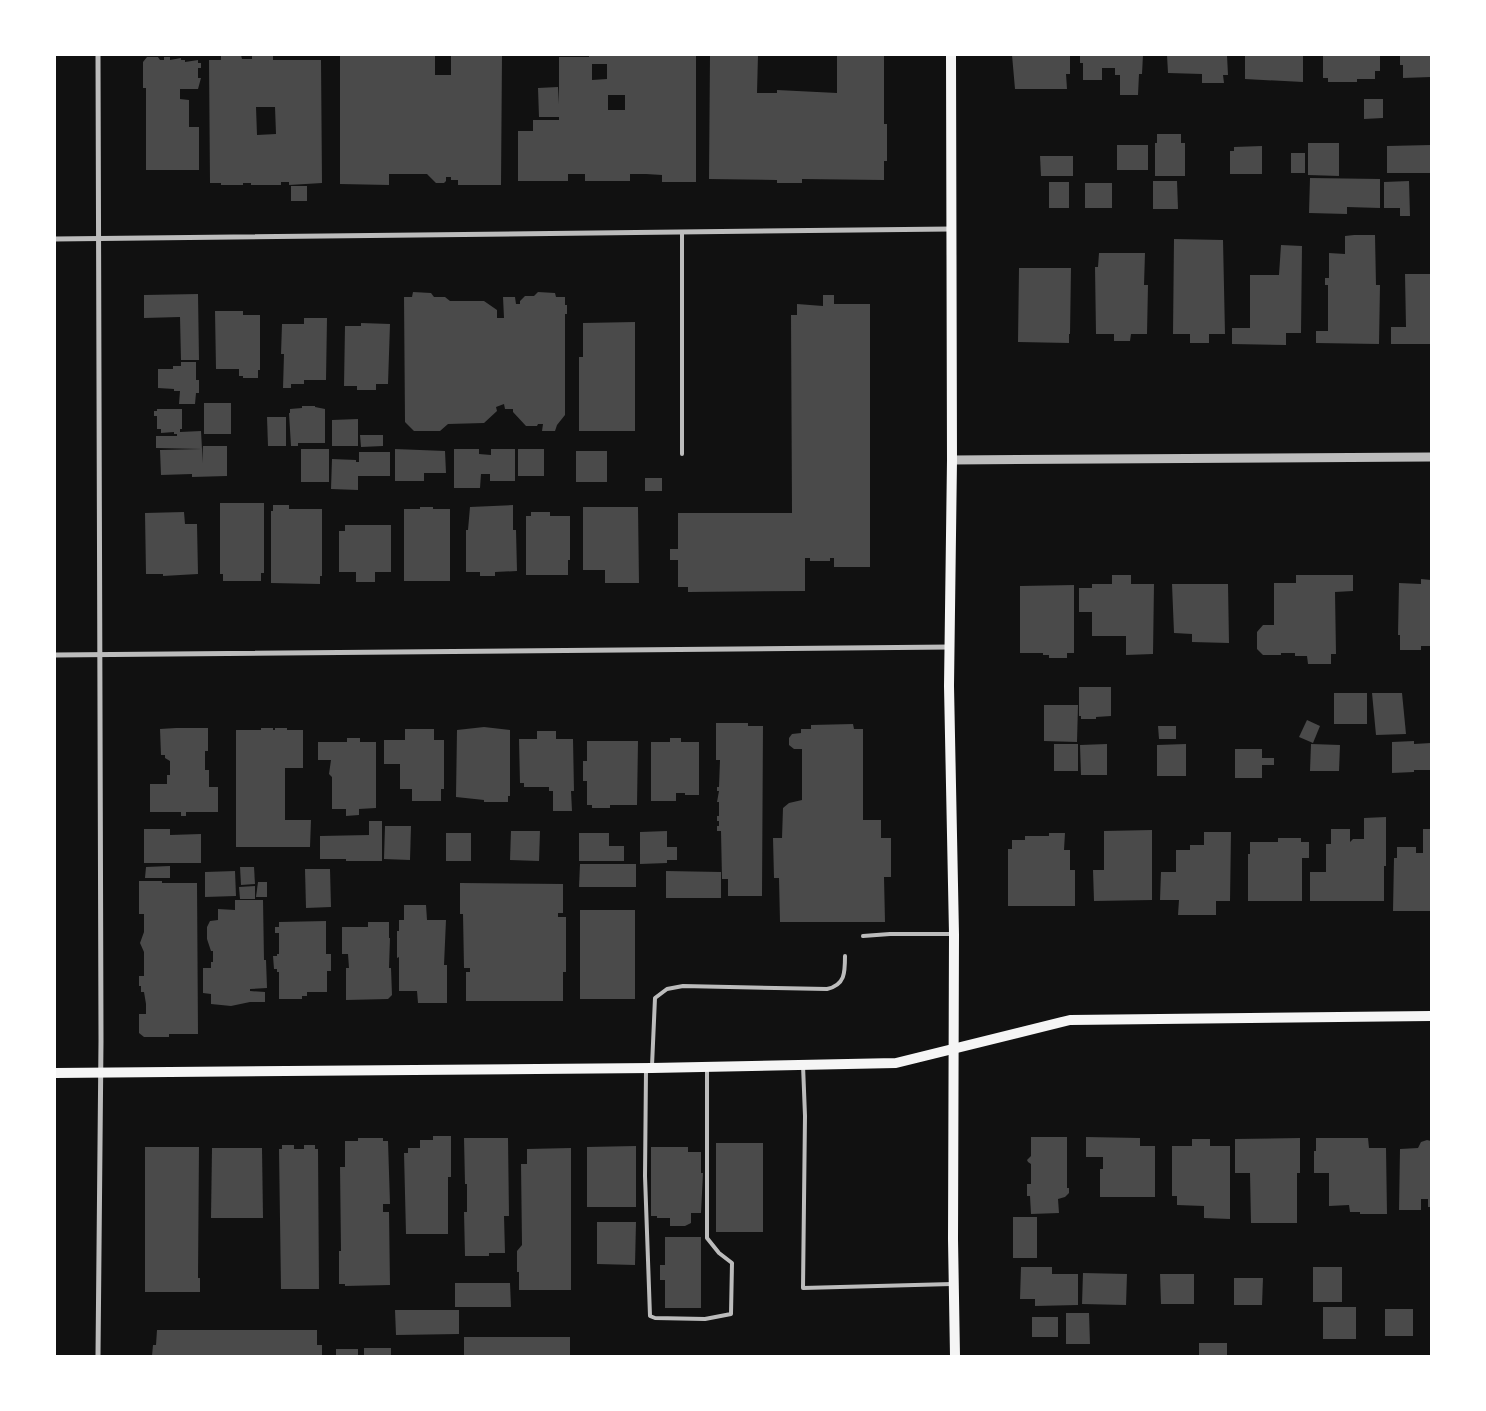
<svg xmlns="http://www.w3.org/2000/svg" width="1486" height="1411" viewBox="0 0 1486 1411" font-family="Manrope,sans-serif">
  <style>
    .building { fill: #4a4a4a; fill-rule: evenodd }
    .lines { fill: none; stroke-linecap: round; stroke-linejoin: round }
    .service { stroke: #bcbcbc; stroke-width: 4 }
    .minor { stroke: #bcbcbc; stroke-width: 5 }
    .tertiary { stroke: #bcbcbc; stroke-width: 9 }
    .secondary { stroke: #f5f5f5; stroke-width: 10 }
  </style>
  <rect width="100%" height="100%" fill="#111"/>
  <g class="building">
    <path d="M221,55H241L242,59H252V55H273V60H321L322,183L289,185V182H281V185H251V183H243V185H221V183H210L209,60H221ZM256,107H275L276,134L257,135Z"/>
    <path d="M340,55H435V75H451V55H502L501,185H458V180H451V177H446V181L444,183H436L427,174H389V185L340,184Z"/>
    <path d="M589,55H696V182H662V175L646,174H630V181H585V174H568V181H518V131H533V120H559V117H539L538,88L558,87L559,104V57H589ZM592,64H607V79L592,80ZM608,95H625V110H608Z"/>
    <path d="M710,55H758L757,93H777V90L837,93V55H884V124H887V161H884V180L802,179V183H777V180L709,179Z"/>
    <path d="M1012,55H1070V74H1066L1067,89H1015Z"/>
    <path d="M1080,55H1143L1142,74H1139L1138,95H1120V75H1115V68H1102V80H1083V63H1080Z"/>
    <path d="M1167,55H1227L1228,75H1223L1224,83H1202V74L1168,73Z"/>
    <path d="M1245,55H1303V82L1245,79Z"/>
    <path d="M1323,55H1380V71H1375V79H1357V82H1328V78H1323Z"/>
    <path d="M1400,55H1431V77L1403,78V65H1400Z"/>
    <path d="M147,57H158L160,60H164V57H170V60L181,58V60H185V62L198,60V63H201V68H198V78H201L198,89H180V99L189,100V127H199V170H146V88H143V62Z"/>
    <path d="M1364,99H1383V118L1364,119Z"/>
    <path d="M1157,134H1181V143H1185V176H1155V143H1157Z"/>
    <path d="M1308,143H1339V176L1308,175Z"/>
    <rect x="1117" y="145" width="31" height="25"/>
    <path d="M1431,145V173H1387V146Z"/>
    <path d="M1262,146V174H1230V151H1234V147Z"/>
    <rect x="1291" y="153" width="14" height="20"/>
    <path d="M1040,156H1073V176H1041Z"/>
    <path d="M1310,178L1380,179V208L1347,207V214L1309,213Z"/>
    <path d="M1153,181H1177L1178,209H1153Z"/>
    <path d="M1409,181L1410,216H1400V208H1384V182Z"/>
    <rect x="1049" y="182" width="20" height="26"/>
    <rect x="1085" y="183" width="27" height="25"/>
    <rect x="291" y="186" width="16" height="15"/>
    <path d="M1354,235H1375L1376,285H1380L1379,344L1316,343V331H1328V285H1325V278H1329V253L1345,254V236Z"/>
    <path d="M1174,239L1223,240L1225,334H1209V343H1190V334H1173Z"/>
    <path d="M1281,245L1302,246L1301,333H1286V345L1232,344V328H1250V275H1279Z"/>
    <path d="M1099,253H1145L1144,285H1148L1147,334H1131L1130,341H1114V334H1096L1095,267H1098Z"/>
    <path d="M1019,268H1071L1070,334H1069V343L1018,342Z"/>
    <path d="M1405,274H1431V344H1391V327H1406Z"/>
    <path d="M413,292L431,293L434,297H445L450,301H484L497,310V318H504L503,297H515L516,304H520V301L525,296H534L538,292L555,293L556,297H565V305H567V314H565V415L557,425L555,431H542L543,424H538L537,426H526L513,412V409H505L504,404L496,407L497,411L484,423L448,424L440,431H414L405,422L404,297H412Z"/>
    <path d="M198,294L199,360H181L180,317L144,318V295Z"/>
    <path d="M823,295H834V304H870V567H834V558H830V561H810V558H805V591L688,592V587H678V560H670V549H678V513H792L791,315H797V304L823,306Z"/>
    <path d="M215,311H243V315H260V370H258V378H243V376H239V369H216Z"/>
    <path d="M304,318H327L326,380H304V384H291V388H283L284,354H281L282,324H304Z"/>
    <path d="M635,322V431H579V357H583V323Z"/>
    <path d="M361,323L390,324L388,384H376V390H357V386H344L345,326H361Z"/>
    <path d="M181,362H196V380H199V393H196L195,404H179L180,391H174V389L158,388V369H173V366H181Z"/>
    <rect x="204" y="403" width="27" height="31"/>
    <path d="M302,406H315V407L325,409V443H298V446H291L289,413H290V409L302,408Z"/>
    <path d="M157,409H182V429H180V432L201,431L202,449L156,448V436H177V434H174V432L161,433V429H157V416H154V411H157Z"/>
    <path d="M267,417H286V446H268Z"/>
    <path d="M358,419V446H332V420Z"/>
    <path d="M360,435H383V446L361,447Z"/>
    <path d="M203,446H227V476L192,477V474L161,475L160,450L202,449V463Z"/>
    <rect x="301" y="449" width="28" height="33"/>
    <path d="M395,449L445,451L446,473H424V481H395Z"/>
    <path d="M454,449H479V454L491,455V449H515V481H490V474H481L480,488H454Z"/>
    <rect x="518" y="449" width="26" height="27"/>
    <rect x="576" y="451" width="31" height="31"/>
    <path d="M359,452H390V476H358V490L331,489L332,459L356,460V462H359Z"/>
    <rect x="645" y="478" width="17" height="13"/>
    <path d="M220,503H264V573H261V581H223V574H220Z"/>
    <path d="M273,505H289V509H322V576H320V584L271,583V511H273Z"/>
    <path d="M513,505V530H516L517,571L495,572V576H480V572H466V530H468L470,507Z"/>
    <path d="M420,507H433V509H450V581H404V509H420Z"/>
    <path d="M583,507H638L639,583H605V570H583Z"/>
    <path d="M184,512L185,524H197L198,574L163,576V574H146L145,513Z"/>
    <path d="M531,512H550V516H570V560H568V575H526V516H531Z"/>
    <path d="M345,525H391V572H375V582H356V572H339V531H345Z"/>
    <path d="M1112,575H1131V584H1154L1153,654L1126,655V636H1092V612H1079V588H1092V584H1112Z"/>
    <path d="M1296,575H1353V591L1335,592L1336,654H1331V664H1308L1307,656H1295V653H1281V655H1263L1257,649V632L1263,625H1274V583H1296Z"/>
    <path d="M1421,579L1431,580V646H1421V650H1400V635H1398L1399,583L1421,584Z"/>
    <path d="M1172,584H1228L1229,643L1192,642V634L1174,633Z"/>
    <path d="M1074,585V653H1067V658H1049V655H1043V653H1020V586Z"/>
    <path d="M1079,687H1111V716L1096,717V719H1081V716H1079Z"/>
    <rect x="1334" y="693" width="33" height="31"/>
    <path d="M1372,693H1402L1406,734L1376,735Z"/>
    <path d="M1044,705H1078L1077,742L1044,741Z"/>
    <path d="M1307,720L1320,726L1313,743L1299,737Z"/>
    <path d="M716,723H748V726H763L762,896H728V879H722L721,831H717V826H719V821H717V816H719V802H717L719,791H717V787H719L720,760H716Z"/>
    <path d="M853,724L854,729H863V820H881V838H891V877H884L885,922H780L779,878H774L773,838H782L783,808L789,803L802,800V749H794L789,745V738L792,734L801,733V729H811V725Z"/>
    <path d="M1158,726H1176V739H1159Z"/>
    <path d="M484,727L510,730V796H508V802H484V800L456,797L457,730Z"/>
    <path d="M176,728H208V751H205V770H209V787H218V812H186V816H181V812H150V784H167V775H170V761L165,758V755H161L160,729Z"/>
    <path d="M261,728H273V730H275V728H287V730H303V768H285V820H311L310,847H236V730H261Z"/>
    <path d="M405,729H434V740H444V789H441V801H412V789H400V764H384V740H405Z"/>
    <path d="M537,731H556V739H573L574,791H571L572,811H553V791H549V787H524V783H520L519,739H537Z"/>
    <path d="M347,738H360V742H376V808L359,809V815L346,816V809H332V777L329,774L331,760H318V742H347Z"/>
    <path d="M670,738H681V742H699V795H685V793H676V801H651V742H670Z"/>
    <path d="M587,741H638L637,805H610V808H592V805H587V781H583V761H587Z"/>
    <path d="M1414,741V744L1431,743V770H1414V772L1392,773V742Z"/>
    <rect x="1054" y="744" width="24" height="27"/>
    <path d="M1107,744V775H1081L1080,745Z"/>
    <path d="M1186,744V776H1157V745Z"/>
    <path d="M1311,744L1340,745L1339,771H1310Z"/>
    <path d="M1235,749H1262V758H1274V765H1262V778H1235Z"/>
    <path d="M1386,817V866H1384V901H1310V872H1326V844H1331V829H1350V842L1353,839H1364V818Z"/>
    <path d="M369,821H382V835H375H382V861H346V859H320V836L369,835Z"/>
    <path d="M385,826H411L410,860L384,859Z"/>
    <path d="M144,829H170V835L201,834V863H144Z"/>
    <path d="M1423,829H1431V911H1393L1394,858H1397V847H1416V853H1423Z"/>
    <path d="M1152,830V900L1094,901L1093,870H1104V831Z"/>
    <path d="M511,831H540L539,861L510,860Z"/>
    <path d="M667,831V847H677V860H667V863L640,864V832Z"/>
    <path d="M1204,832H1231L1230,901H1216V915H1178L1179,900H1160L1161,872H1176V850H1190V845H1204Z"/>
    <rect x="446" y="833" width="25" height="28"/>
    <path d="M579,833H609V846H624V861H579Z"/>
    <path d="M1049,833H1065L1064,850H1070V870H1075V906H1008V849H1012V840H1025V836H1049Z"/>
    <path d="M1278,838H1301V842H1309V858H1302V901H1248V854H1250V842H1278Z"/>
    <path d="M580,864H636V887H579Z"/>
    <path d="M170,866V878H145L146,867Z"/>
    <path d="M240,867H254L255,884L241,885Z"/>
    <path d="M305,869H330L331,907L306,908Z"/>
    <path d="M235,871L236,896L205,897V872Z"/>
    <path d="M666,871L721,872V898H666Z"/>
    <path d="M139,881H162V883H197L198,1034H169V1037H144L139,1033V1014H146V1004L144,992H141V986H139V976H144V952L140,943L144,932V914H139Z"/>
    <path d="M258,882H267V897H256Z"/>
    <path d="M460,883L563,884V913H558V917H566V972H563V1001H466V972H470V968H464L463,914H460Z"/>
    <path d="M255,886V899H240L239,887Z"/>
    <path d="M235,900H263L264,960H266L267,988L250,989V991L265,992V1002H250L231,1006L211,1004V994L203,993V968H211V962H213V951H211L207,939V927L210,921L218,920V909L235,910Z"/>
    <path d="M404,905H426L427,920H446L444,965H447V1003H418L417,991H399V957L397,958V931H399V920H404Z"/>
    <rect x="580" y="910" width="55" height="89"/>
    <path d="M326,921V954H331V971H327V992H307V996H302V999H279V972H277V969H274L273,956H277V954H279V933H275V927H279V922Z"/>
    <path d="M368,922H389V938H390L389,968H391L392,995L388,999L346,1000V968H349L348,954H342V927H368Z"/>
    <path d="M433,1136H451V1177H448V1234H406L404,1153H408V1148H420V1140H433Z"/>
    <path d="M1031,1137H1067V1188H1069V1193L1065,1197L1058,1199L1059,1213L1031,1214L1030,1196H1027V1184H1031V1164L1028,1162L1027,1160L1031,1156Z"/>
    <path d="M1086,1137L1140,1138V1146H1155V1197H1100V1169H1103V1157H1086Z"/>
    <path d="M358,1138H383V1141H388L390,1204H383V1212H389L390,1285L345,1286V1284H339V1251H341L340,1167H345V1141H358Z"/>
    <path d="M464,1138H508L509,1216H504L505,1253H489V1256H465L464,1212H467V1184H465Z"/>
    <path d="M1300,1138V1173H1297V1223H1251L1250,1173H1235V1139Z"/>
    <path d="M1316,1138H1368L1369,1148H1386L1387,1214H1360V1212H1350L1349,1205L1329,1206V1173H1314V1151H1316Z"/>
    <path d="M1192,1139H1210V1146H1230V1219L1204,1218V1206L1177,1205V1196H1172V1146H1192Z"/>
    <path d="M1427,1140L1431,1141V1207H1428V1199H1421V1210H1399L1400,1149L1418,1148L1421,1142Z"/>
    <rect x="716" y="1143" width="47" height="89"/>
    <path d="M282,1145H294V1149H304V1145H315V1149H318L319,1289H281L279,1149H282Z"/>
    <path d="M636,1146V1207H587V1147Z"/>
    <path d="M145,1147H199L198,1278H200V1292H145Z"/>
    <path d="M651,1147H688V1152H701V1173H703L701,1213H691V1223L685,1226H670V1218H657V1216H651Z"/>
    <path d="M212,1148H262L263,1218H211Z"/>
    <path d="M571,1148V1290H519V1272H517V1251L522,1245L521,1164H527V1149Z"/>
    <rect x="1013" y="1217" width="24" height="41"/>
    <path d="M597,1222H636L635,1265L597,1264Z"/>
    <path d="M665,1237H701V1308H665V1280H660V1265H665Z"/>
    <path d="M1021,1267H1052V1274H1078V1305L1035,1306V1299H1020Z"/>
    <rect x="1313" y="1267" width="29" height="35"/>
    <path d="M1083,1273L1127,1274L1126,1305L1082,1304Z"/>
    <path d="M1160,1274H1194V1304H1161Z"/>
    <path d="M1234,1278H1263L1262,1305H1234Z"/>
    <path d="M455,1283H510L511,1307H455Z"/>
    <rect x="1323" y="1307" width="33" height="32"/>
    <rect x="1385" y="1309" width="28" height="27"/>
    <path d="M395,1310H459V1334L396,1335Z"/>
    <path d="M1066,1313H1089L1090,1344H1066Z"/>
    <rect x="1032" y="1317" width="26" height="20"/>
    <path d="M157,1330H317V1345H322V1356H152L153,1345H156Z"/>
    <rect x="464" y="1337" width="106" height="19"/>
    <rect x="1199" y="1343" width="28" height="13"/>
    <rect x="364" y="1348" width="27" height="8"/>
    <rect x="336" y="1349" width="22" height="7"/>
  </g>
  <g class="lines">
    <g class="service">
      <path d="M682,232V454"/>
      <path d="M863,936L890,934H954"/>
      <path d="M803,1065L805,1116L803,1288L952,1284"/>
      <path d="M652,1066L655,998L667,989L683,986L827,989C845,985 845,973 845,956"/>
      <path d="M646,1070L645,1176L650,1316L655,1318L705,1319L731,1314L732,1263L719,1253L707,1238V1069"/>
    </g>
    <g class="minor">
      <path d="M98,55L101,1041L98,1356"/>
      <path d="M55,239L951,229"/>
      <path d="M55,655L950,647"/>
    </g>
    <path class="tertiary" d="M952,460L1431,457"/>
    <g class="secondary">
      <path d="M951,55L952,460L949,686L954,934L953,1239L955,1356"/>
      <path d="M55,1073L652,1068L896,1063L1070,1020L1431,1016"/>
    </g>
  </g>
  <rect width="1486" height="1411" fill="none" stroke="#ffffff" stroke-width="112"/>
</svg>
